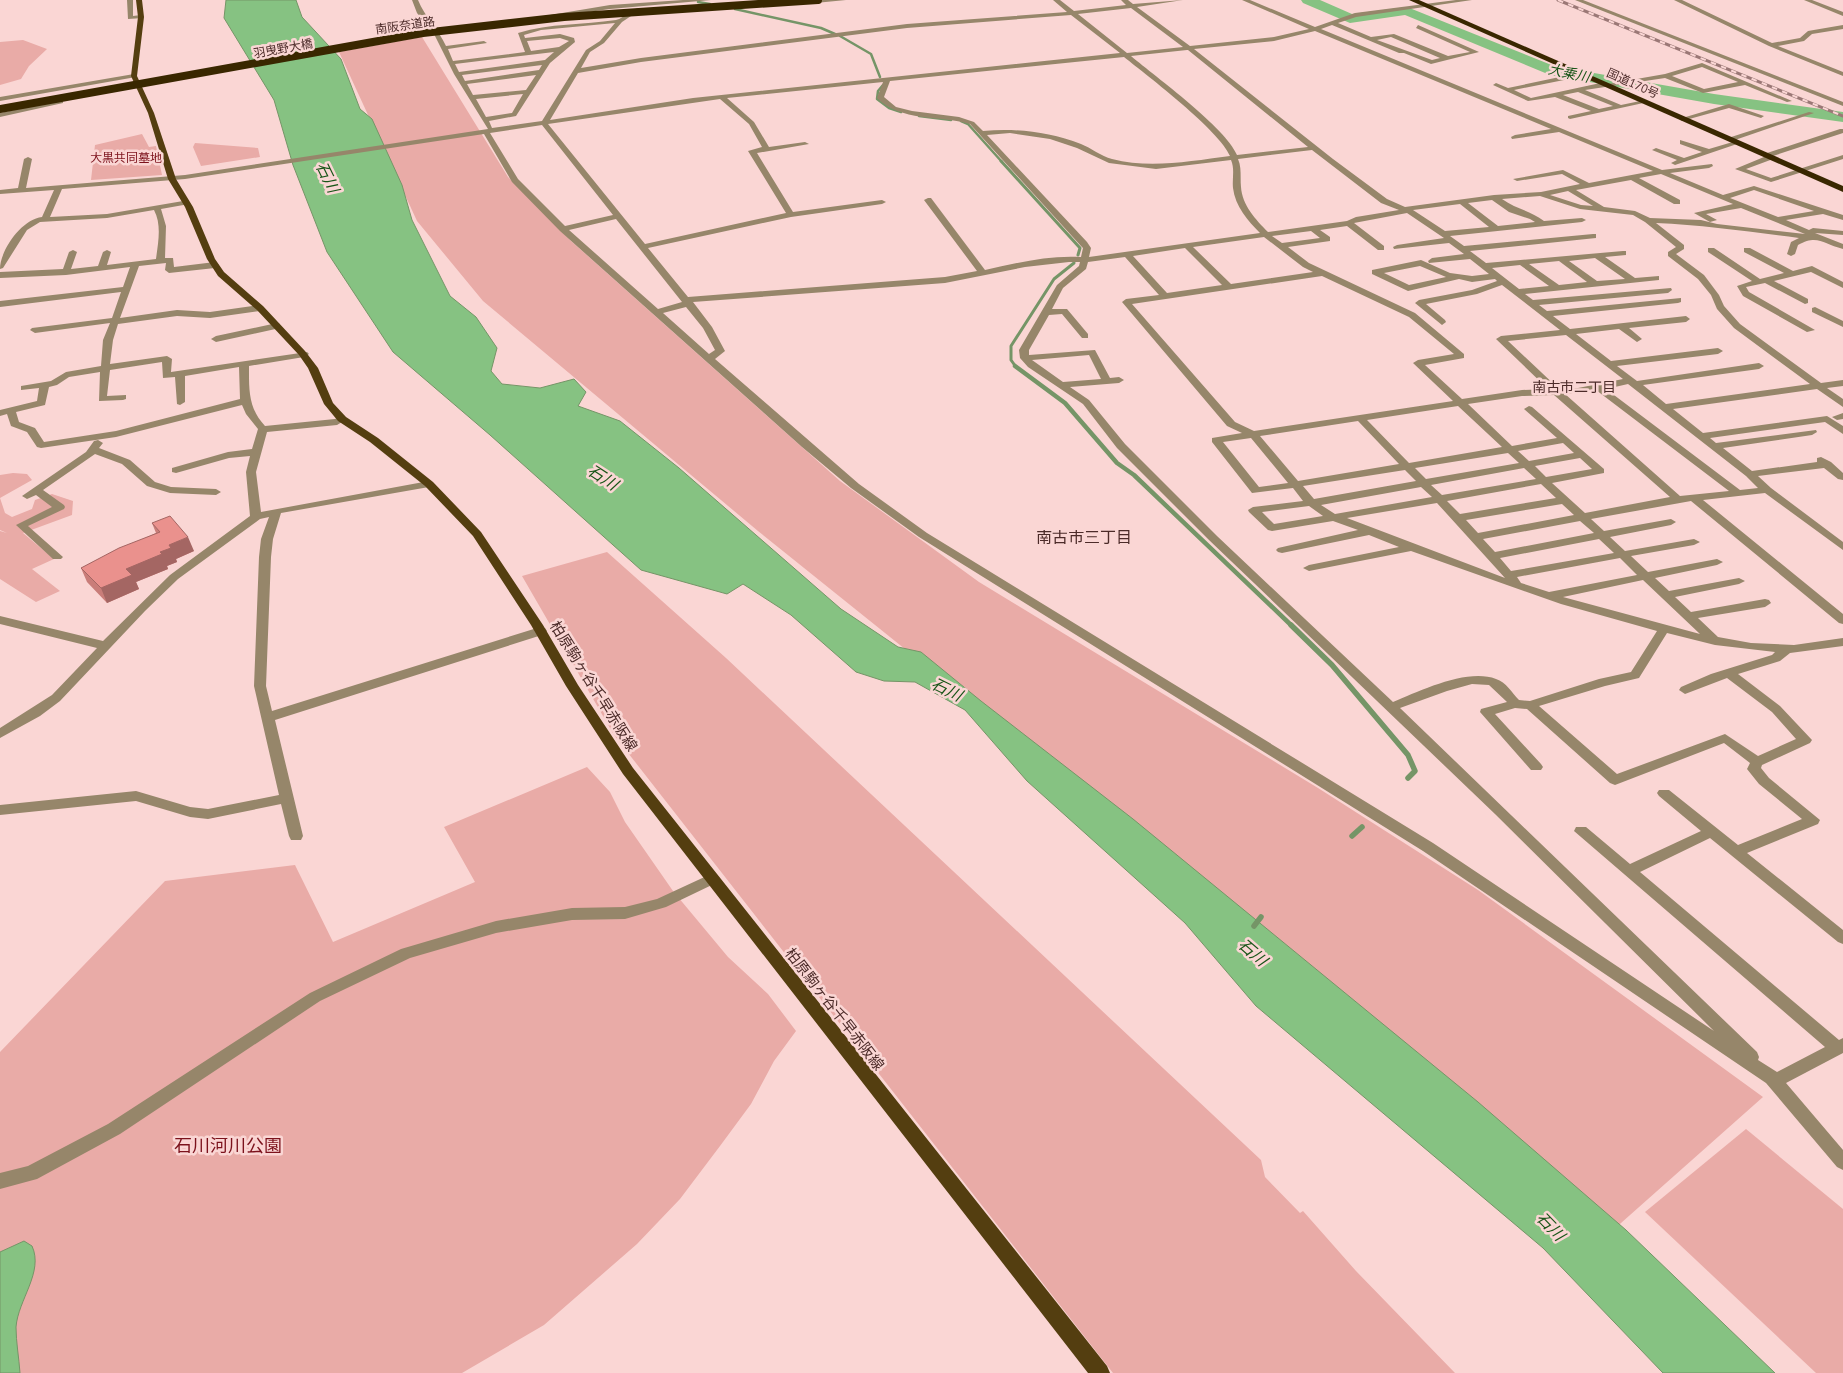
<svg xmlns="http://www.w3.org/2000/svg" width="1843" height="1373" viewBox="0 0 1843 1373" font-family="'PT Sans','Noto Sans JP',sans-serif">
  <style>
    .green { fill: #e9aba7 }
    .water { fill: #86c282; stroke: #759567 }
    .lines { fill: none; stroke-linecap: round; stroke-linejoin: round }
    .stream-far3 { stroke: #759567; stroke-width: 2.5 }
    .stream-far2 { stroke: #759567; stroke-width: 3 }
    .stream-far1 { stroke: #759567; stroke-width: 4.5 }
    .stream { stroke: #759567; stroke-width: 5.5 }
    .river { fill: #86c282; fill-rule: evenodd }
    .minor { fill: #96866a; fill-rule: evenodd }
    .major { fill: #543e10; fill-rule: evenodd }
    .highway { fill: #392700; fill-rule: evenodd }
    .rail-casing { stroke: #9b7876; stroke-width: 3 }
    .rail { stroke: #fad6d4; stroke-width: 2; stroke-dasharray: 5.5; stroke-linecap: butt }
    .highway-bridge { stroke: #392700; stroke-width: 8 }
    .wall { fill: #c97d79 }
    .shaded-wall { fill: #a46663 }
    .building { fill: #ea918d; stroke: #a46663 }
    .labels { text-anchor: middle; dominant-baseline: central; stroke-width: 5; stroke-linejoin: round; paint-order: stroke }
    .far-street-label { font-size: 12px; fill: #4c2b29; stroke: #fad6d4 }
    .far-park-label { font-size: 12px; fill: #7c121c; stroke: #fad6d4 }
    .far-water-label { font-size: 14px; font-style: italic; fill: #195518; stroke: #fad6d4 }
    .far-neighbourhood-label { font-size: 14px; fill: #4c2b29; stroke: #fad6d4 }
    .street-label { font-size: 15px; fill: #4c2b29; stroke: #fad6d4 }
    .water-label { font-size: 16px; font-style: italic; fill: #195518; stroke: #fad6d4 }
    .neighbourhood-label { font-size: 16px; fill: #4c2b29; stroke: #fad6d4 }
    .near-park-label { font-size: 18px; fill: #7c121c; stroke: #fad6d4 }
  </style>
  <rect width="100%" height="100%" fill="#fad6d4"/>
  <g class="green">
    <path d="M422,37L508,177L571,241L840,481L979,582L1318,788L1478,890L1763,1097L1612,1231L1098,804L758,531L483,301L417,221L339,52Z"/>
    <path d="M23,40L47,49L29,66L21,79L0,85V42Z"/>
    <path d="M142,134L149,147L156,146L162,175L91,180L95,145Z"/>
    <path d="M195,143L258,148L260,157L201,166L193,147Z"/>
    <path d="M13,473L27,474L32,480L0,498L5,513L12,517L32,509L35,500L52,494L73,501L72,515L23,533L54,559L32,569L60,591L36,602L0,579V531L7,533L0,530V475Z"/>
    <path d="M607,552L726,658L1261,1160L1265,1177L1300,1213L1303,1211L1356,1271L1455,1373H1113L614,735L522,576Z"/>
    <path d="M587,767L610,792L625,822L673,891L728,957L768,994L796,1031L774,1061L751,1104L720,1146L680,1199L637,1244L544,1325L462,1373H0V1052L165,881L295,865L333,942L475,882L444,827Z"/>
    <path d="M1746,1129L1843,1209V1373H1816L1645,1212Z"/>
  </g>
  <g class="water">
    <path d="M226,0H296L302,17L341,59L360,109L372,119L402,185L412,220L450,296L476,317L497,348L491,371L502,384L540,388L574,379L586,392L578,406L620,421L679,468L841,609L898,647L921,652L981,701L1133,819L1478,1102L1626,1230L1775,1373H1663L1543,1248L1256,1006L1185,923L1027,781L965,710L915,682L884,681L856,672L791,615L743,584L727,594L641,570L490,435L393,352L327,252L293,165L274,100L224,18Z"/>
    <path d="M24,1241L32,1246C44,1272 18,1300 16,1327C16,1342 19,1358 20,1373H0V1252Z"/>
  </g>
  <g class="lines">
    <g class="stream-far3">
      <path d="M698,2L710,4"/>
      <path d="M735,9L821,28L835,34"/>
      <path d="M840,36L871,54L880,77"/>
      <path d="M883,85L878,91L877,99L889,108L901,112"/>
      <path d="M919,116L951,120"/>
      <path d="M961,121L968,124L1002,162"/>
    </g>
    <g class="stream-far2">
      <path d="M1001,161L1080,248L1078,255"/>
      <path d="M1016,367L1011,360V346L1054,279L1074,263"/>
    </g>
    <path class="stream-far1" d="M1015,366L1065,403L1117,463L1134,475L1292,626"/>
    <g class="stream">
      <path d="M1291,625L1332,665L1408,755L1415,771L1408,778"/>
      <path d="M1352,836L1362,827"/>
      <path d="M1254,926L1261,917"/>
    </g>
    <path class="river" d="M1301,0H1320L1352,14L1407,7L1554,66L1714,94L1843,112V122L1714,104L1550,75L1405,15L1350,23L1303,3Z"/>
    <g class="minor">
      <path d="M127,0H133V16L141,15L143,18L128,19Z"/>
      <path d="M412,0H418C425,17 438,29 446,46L484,41L487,43L448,49L453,61L525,52L518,33C550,23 583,25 616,20C625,18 631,8 640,8V10L622,22L604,43L590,52L581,68L641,58L907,24L1067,12L1053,0H1060L1074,11L1126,5L1121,0H1128L1133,4L1183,0L1137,7L1190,46L1274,37L1309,29L1242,0H1250L1315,27L1355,13L1456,0H1472L1356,17L1338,23L1371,37L1394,34L1448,56L1470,52L1416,28L1418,25L1479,52L1431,64L1404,53H1399L1332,25L1321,29L1662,170L1712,164L1713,166L1709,168L1670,173L1723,195L1754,186L1843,215V220L1823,214L1786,220L1809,230L1813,228L1843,231V235L1815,233L1843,244V249C1823,244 1818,234 1798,245L1795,254L1791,256L1787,254L1791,242L1799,238C1751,232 1704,225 1656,223L1684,245V249L1676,254L1704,275L1719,295L1724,306L1740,324L1821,383L1843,380V386L1827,388L1843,399V407L1817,389L1673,409L1703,433L1827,416L1843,426V434L1825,422L1710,438L1716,443L1816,430L1817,432L1812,435L1723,448L1752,471L1817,462V458L1821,457L1831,462L1843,473V480L1838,479L1824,468L1758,476L1771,488L1843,542V550L1765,493L1703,500L1843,614V624L1839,623L1691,501L1591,519L1604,531L1671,519L1676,522L1671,525L1610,537L1625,551L1694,539L1700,542L1694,545L1631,556L1648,572L1717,559L1723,562L1717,565L1655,578L1669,591L1739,578L1745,581L1739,584L1675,597L1691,612L1765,599L1769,600L1771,603L1765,607L1698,618L1718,637L1751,643L1794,645L1843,638V646L1790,653L1780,661L1738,674L1780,706L1812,740L1810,743L1762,765L1761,768L1769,778L1820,820L1818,824L1747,853L1843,930V944L1838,942L1710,838L1640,872L1839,1040L1843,1038V1053L1786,1083L1843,1150V1170L1837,1167L1766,1083L1423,851L919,537L851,488L802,447L560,231L512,182L484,134L185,179L62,189L50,217L107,214L189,200V204L161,209L166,226L165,258H173L174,267L215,262L219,265L215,268L169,273L165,270L166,263L139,266L120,318L177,310L210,312L260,305L264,308L260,311L210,318L177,316L118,324L113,340L110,364L167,356L172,359L171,372L307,352L309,354L304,357L249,366C249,389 248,408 265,426L335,419L342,416L347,419L337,425L267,432L256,472L261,512L429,481L434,484L429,487L281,513L273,539L271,557L266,686L272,711L537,628H545L547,631L545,634L275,720L303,836L301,840H291L289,836L281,804L208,819L190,817L136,801L0,815V805L136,791L190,807L208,809L279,795L254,686L259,557L261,539L269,517L260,519L178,579L145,611L60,701L40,716L0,738V728L52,695L97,648L0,624V616L103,641L170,575L250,516L246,472L250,456L229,458L176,473L172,472V468L228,452L252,449L258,429L246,414L242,405L116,437L41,448L37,447L27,432L11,426L7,414L0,416V410L37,401L39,388L21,390V386L51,381L66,372L101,366L103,340L110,323L35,333L30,330L32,328L112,318L121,292L0,307V301L123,287L130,267L66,275L0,278V272L63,269L69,252L73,250L77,252L71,269L98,266L103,252L107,250L111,252L107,265L156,259C158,243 162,225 154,210L107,218L40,222L27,230L3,268L0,269C0,250 22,219 42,217L54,190L0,194V190L18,188L24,159L28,157L32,159L26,188L185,175L488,129L454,74L434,34L417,13ZM1131,8L1183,47L1127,53L1078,14ZM1071,15L1120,53L693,98L550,120L578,73L641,62L907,28ZM615,23L600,41L586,50L542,121L492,128L489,121L516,116L550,63L575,42L574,38L560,34L525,38L524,35L541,30ZM1315,31L1551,129L1515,135L1511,137L1512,139L1559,132L1653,171L1589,183L1563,170L1513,179L1517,181L1562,174L1580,184L1541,192L1494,195L1405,207L1387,199L1333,159L1194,49L1274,41ZM1391,37L1440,58L1432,60L1377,40ZM560,38L569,41L559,47L531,51L527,41ZM1187,50H1188L1308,147L1237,155C1225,127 1157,78 1131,56ZM554,52L545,60L459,72L455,64ZM1124,57C1149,77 1219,130 1230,156C1191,161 1150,169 1112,159C1101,156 1091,148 1081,144C1049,132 1017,128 983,131L974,122L959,117L912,111L896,107L884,97L890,81ZM542,65L539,70L465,81L462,75ZM536,75L526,90L473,95L467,84ZM883,82L877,98C901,122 939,115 970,124L1081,246L1083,248L1081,257C1049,255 1016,263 985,270L931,198H928L924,200L977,271L945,277L688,297L648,248L791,217L882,204L886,202L882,200L793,212L757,153L809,144L805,142L769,147L754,122L727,98ZM523,94L512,113L486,117L476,99ZM720,99L749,124L762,147L748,151L786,213L645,244L548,124ZM542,125L613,215L565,226L518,179L490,133ZM1010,133L1050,139L1077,148L1109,163L1156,169L1231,160C1235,169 1232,179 1233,188C1235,206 1248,221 1260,233L1089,257L1091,248L1087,242L987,135ZM1312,150L1381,203L1399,210L1356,217L1347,221L1268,232C1256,220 1242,205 1241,187C1240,178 1242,168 1238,159ZM1661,174L1733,204L1694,213L1710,222L1717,220L1706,214L1741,208L1805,234L1717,224L1701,220L1650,218L1635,211L1604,207L1576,190L1631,180L1674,204H1680V200L1639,178ZM1754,190L1814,211L1778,217L1730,198ZM1568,191L1593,206L1581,205L1550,195ZM1540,196L1580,209L1633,215L1645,222L1676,247L1668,252V256L1698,279L1711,295L1717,309L1734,328L1810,384L1666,404L1643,385L1759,369L1764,366L1759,363L1637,381L1617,366L1718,354L1723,351L1718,348L1611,361L1576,334L1619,329L1637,342L1642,339L1629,328L1686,322L1690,319L1686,316L1570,329L1553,316L1678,303L1681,302V298L1547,311L1539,305L1668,293L1672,290L1671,288L1533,300L1525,294L1659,280V276L1635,278L1605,257L1626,255V251H1623L1486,263L1470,251L1596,238V234H1593L1464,246L1450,236L1582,222L1586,220L1582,218L1544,221C1531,211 1516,209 1502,199ZM1492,200L1509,212L1530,219L1535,222L1498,226L1468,203ZM1460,204L1489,227L1445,231L1413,210ZM1407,213L1444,238L1397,245L1393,247L1394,249L1449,243L1464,254L1432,258L1428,261L1429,263L1470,259L1489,274L1472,276L1450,273L1421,260L1372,270V274L1408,291L1459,279L1472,282L1495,279L1497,281L1472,290L1419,300L1415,303L1442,325L1446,322L1445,320L1426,304L1477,294L1502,285L1560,330L1501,336L1496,339L1548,389L1522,390L1462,399L1425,365L1464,358V354L1415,313L1309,263L1288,247L1330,241V237L1320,230L1347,226L1378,250H1384V246L1354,223ZM616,219L682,302L658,309L569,230ZM1311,231L1320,238L1282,243L1272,236ZM1264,237L1303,267L1313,272L1231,284L1193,247ZM1185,248L1222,285L1167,293L1133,256ZM1125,257L1159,295L1126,299L1122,302L1227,426L1242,433L1212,438V442L1252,493L1293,488L1303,501L1253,507L1248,510L1249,512L1268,530L1272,531L1333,521L1358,530L1278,548L1276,550L1278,552L1282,553L1369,535L1399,547L1309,565L1303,568L1309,571L1411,551L1561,604L1657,631L1631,672L1599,679L1530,701L1519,700C1512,693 1506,682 1496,679C1467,668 1420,691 1393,702L1217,536L1125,444L1089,400L1070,387L1119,383L1124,380L1119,377L1110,378L1095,350L1029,355V350L1049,315L1062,314L1082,338H1088V334L1067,309H1052L1063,288L1086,269L1088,262ZM1595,258L1625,279L1597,281L1569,261ZM1559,261L1587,282L1559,285L1529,264ZM1069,262H1080L1079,266L1057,285L1019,350L1020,358L1028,367L1083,404L1117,448L1209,540L1495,814L1714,1031L1433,843L927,533L859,484L715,359L725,351L712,327L693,302L945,283L1025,267ZM1520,265L1549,286L1519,289L1492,268ZM1420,266L1446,277L1409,285L1384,273ZM1322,276L1409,317L1454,354L1418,360L1413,363L1453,401L1254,431L1235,422L1132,304ZM686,307L703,328L715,350L709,354L663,313ZM1566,335L1623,379L1578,388L1559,389L1508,341ZM1089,355L1101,379L1063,382L1032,360ZM162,362L163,378L175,377L177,404L180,405L185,402V376L239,367L240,399L116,431L44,442L35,428L19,422L16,412L45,405L49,387L57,385L69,377L100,372L99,401L123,400L126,399V395L107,396L110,370ZM1628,384L1746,476L1758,488L1740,490L1606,389ZM1596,390L1729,491L1680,496L1565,394ZM1554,395L1670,497L1585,513L1552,483L1604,473V469L1532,407L1529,406L1524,409L1557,438L1512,446L1468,404L1522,396ZM1458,406L1502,447L1409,463L1367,420ZM1358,421L1399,464L1298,481L1260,436ZM1251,438L1288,483L1259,487L1223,442ZM1563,443L1574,453L1529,461L1518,451ZM1508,453L1519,463L1426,479L1415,468ZM1580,458L1592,469L1546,477L1535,466ZM1524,468L1536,479L1442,495L1431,485ZM1405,470L1416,481L1314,499L1303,486ZM1541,484L1556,498L1460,514L1447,501ZM1421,487L1432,497L1335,514L1321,505ZM1437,503L1505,578L1347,518ZM1562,504L1574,515L1478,533L1466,520ZM1309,506L1323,516L1274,524L1262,512ZM1580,521L1594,533L1495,552L1483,539ZM1599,539L1614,553L1511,571L1500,558ZM1620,558L1637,575L1549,592L1521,583L1517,577ZM1643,580L1700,634L1563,597ZM1667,633L1715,645L1775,652L1772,655L1711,674L1681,687L1679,690L1685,694L1727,678L1772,712L1796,739L1758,756L1725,734L1617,774L1539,706L1605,686L1639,678ZM1472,684L1489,685L1507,702L1481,709L1480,712L1531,770H1541L1543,767L1541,764L1495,714L1515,708L1527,709L1610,783L1615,785L1724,743L1750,763L1747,769L1759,784L1802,819L1738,845L1669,790H1659L1657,793L1659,796L1701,831L1630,864L1586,827H1576L1574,831L1825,1047L1777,1072L1758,1060L1759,1057L1757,1052L1400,708L1447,691Z"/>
      <path d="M683,0H711L610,9L553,17L550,15L610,5Z"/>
      <path d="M810,0H846L805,4L802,2Z"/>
      <path d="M1575,0H1583L1843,102V106Z"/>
      <path d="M1674,0H1682L1772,43L1800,38L1808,31L1843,25V29L1812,34L1804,41L1778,46L1843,72V76L1769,46Z"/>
      <path d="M1804,0H1812L1843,12V16Z"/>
      <path d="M1702,63L1792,101L1787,102L1745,85L1703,93L1665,78L1585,90L1621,105L1645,100L1648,102L1570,119L1568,118V116L1591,111L1555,97L1528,101L1493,85L1496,83L1508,88L1574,74L1600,80L1597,82L1574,78L1514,90L1531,98L1605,82L1608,84L1665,74ZM1702,67L1738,82L1704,89L1672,76ZM1578,92L1613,106L1599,109L1563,95Z"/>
      <path d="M134,74L136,75V77L0,101V97Z"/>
      <path d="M61,100L63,101V103L0,117V113Z"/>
      <path d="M1729,104L1764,116L1761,118L1729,108L1682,121L1679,119Z"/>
      <path d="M1809,112L1814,113L1732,141L1725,139Z"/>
      <path d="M1840,129H1843V133L1773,156V159L1746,169L1771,178L1843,155V159L1771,182L1735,169L1764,157V154Z"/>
      <path d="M1680,140L1709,149L1736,141L1740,143L1675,165L1671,163L1677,160L1652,150L1656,148L1684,158L1702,152L1680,144Z"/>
      <path d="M1708,248H1714L1760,279L1784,273L1744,252V248H1750L1793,271L1812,266L1843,282V288L1811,272L1774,281L1808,299V303L1805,304L1765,283L1746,287L1749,292L1815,330L1807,332L1743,296L1737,286L1752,281L1708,252Z"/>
      <path d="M1815,307L1843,321V327L1812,312V308Z"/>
      <path d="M277,323L280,324V328L216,342L211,339L216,336Z"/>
      <path d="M1843,413V419L1837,420L1832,417Z"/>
      <path d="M98,440L103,443L99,448L130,460L155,482L171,487L216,489L221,492L216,495L170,493L147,486L122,464L95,454L43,490L64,505L65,507L64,509L28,526L63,557L61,559H53L16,525L52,507L36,495L27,499L22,496L86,452L94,441Z"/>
      <path d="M711,874L716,875L718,879L716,883L666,907L625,919L572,920L496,933L410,958L320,1001L120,1134L37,1179L0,1189V1173L28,1166L108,1124L310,993L401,949L496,921L572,908L625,907L657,899Z"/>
    </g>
    <path class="major" d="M136,0H142L144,17L137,76L154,113L176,179L193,207L215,259L224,272L263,306L305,351L318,368L333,403L346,417L378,438L433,482L481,532L543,625L578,685L633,768L1107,1366L1110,1373H1088L623,774L566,686L531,625L473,536L425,486L370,442L338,421L324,404L308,368L299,355L257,310L218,276L207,259L185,207L168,179L148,113L131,76L138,17Z"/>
    <path class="highway" d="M1409,0H1419L1843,186V192Z"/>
    <g class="rail-casing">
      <path id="rail" d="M1558,0L1843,116"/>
    </g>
    <use href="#rail" class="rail"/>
    <path class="highway-bridge" d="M0,109L423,33L564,17L818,0"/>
  </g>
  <path class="wall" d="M152,523L194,551L176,559L177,562L167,566L168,569L136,582L139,589L107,603L87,582L81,568L156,533Z"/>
  <path class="shaded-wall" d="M188,537L194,551L176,559L177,562L167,566L168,569L136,582L139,589L107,603L101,588L126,569L160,552L169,545Z"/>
  <path class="building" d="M170,516L188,537L169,545L171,548L160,552L162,554L126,569L132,575L101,588L81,568L119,548L160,532L152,523Z"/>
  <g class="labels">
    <g class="far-street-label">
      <text transform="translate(405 25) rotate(-8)">南阪奈道路</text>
      <text transform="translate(283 48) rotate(-10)">羽曳野大橋</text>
      <text transform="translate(1633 83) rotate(24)">国道170号</text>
    </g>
    <g class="far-park-label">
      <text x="126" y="157">大黒共同墓地</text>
    </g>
    <g class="far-water-label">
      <text transform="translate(1569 73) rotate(12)">大乗川</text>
    </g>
    <g class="far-neighbourhood-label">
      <text x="1574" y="387">南古市二丁目</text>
    </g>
    <g class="street-label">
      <text transform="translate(594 686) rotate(58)">柏原駒ヶ谷千早赤阪線</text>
      <text transform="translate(835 1009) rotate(52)">柏原駒ヶ谷千早赤阪線</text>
    </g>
    <g class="water-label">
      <text transform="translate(328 177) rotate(64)">石川</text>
      <text transform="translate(603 477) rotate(33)">石川</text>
      <text transform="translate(947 689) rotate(26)">石川</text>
      <text transform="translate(1253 952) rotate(41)">石川</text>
      <text transform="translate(1551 1226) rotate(46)">石川</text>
    </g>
    <g class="neighbourhood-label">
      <text x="1084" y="537">南古市三丁目</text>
    </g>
    <g class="near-park-label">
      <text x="228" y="1145">石川河川公園</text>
    </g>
  </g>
</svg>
